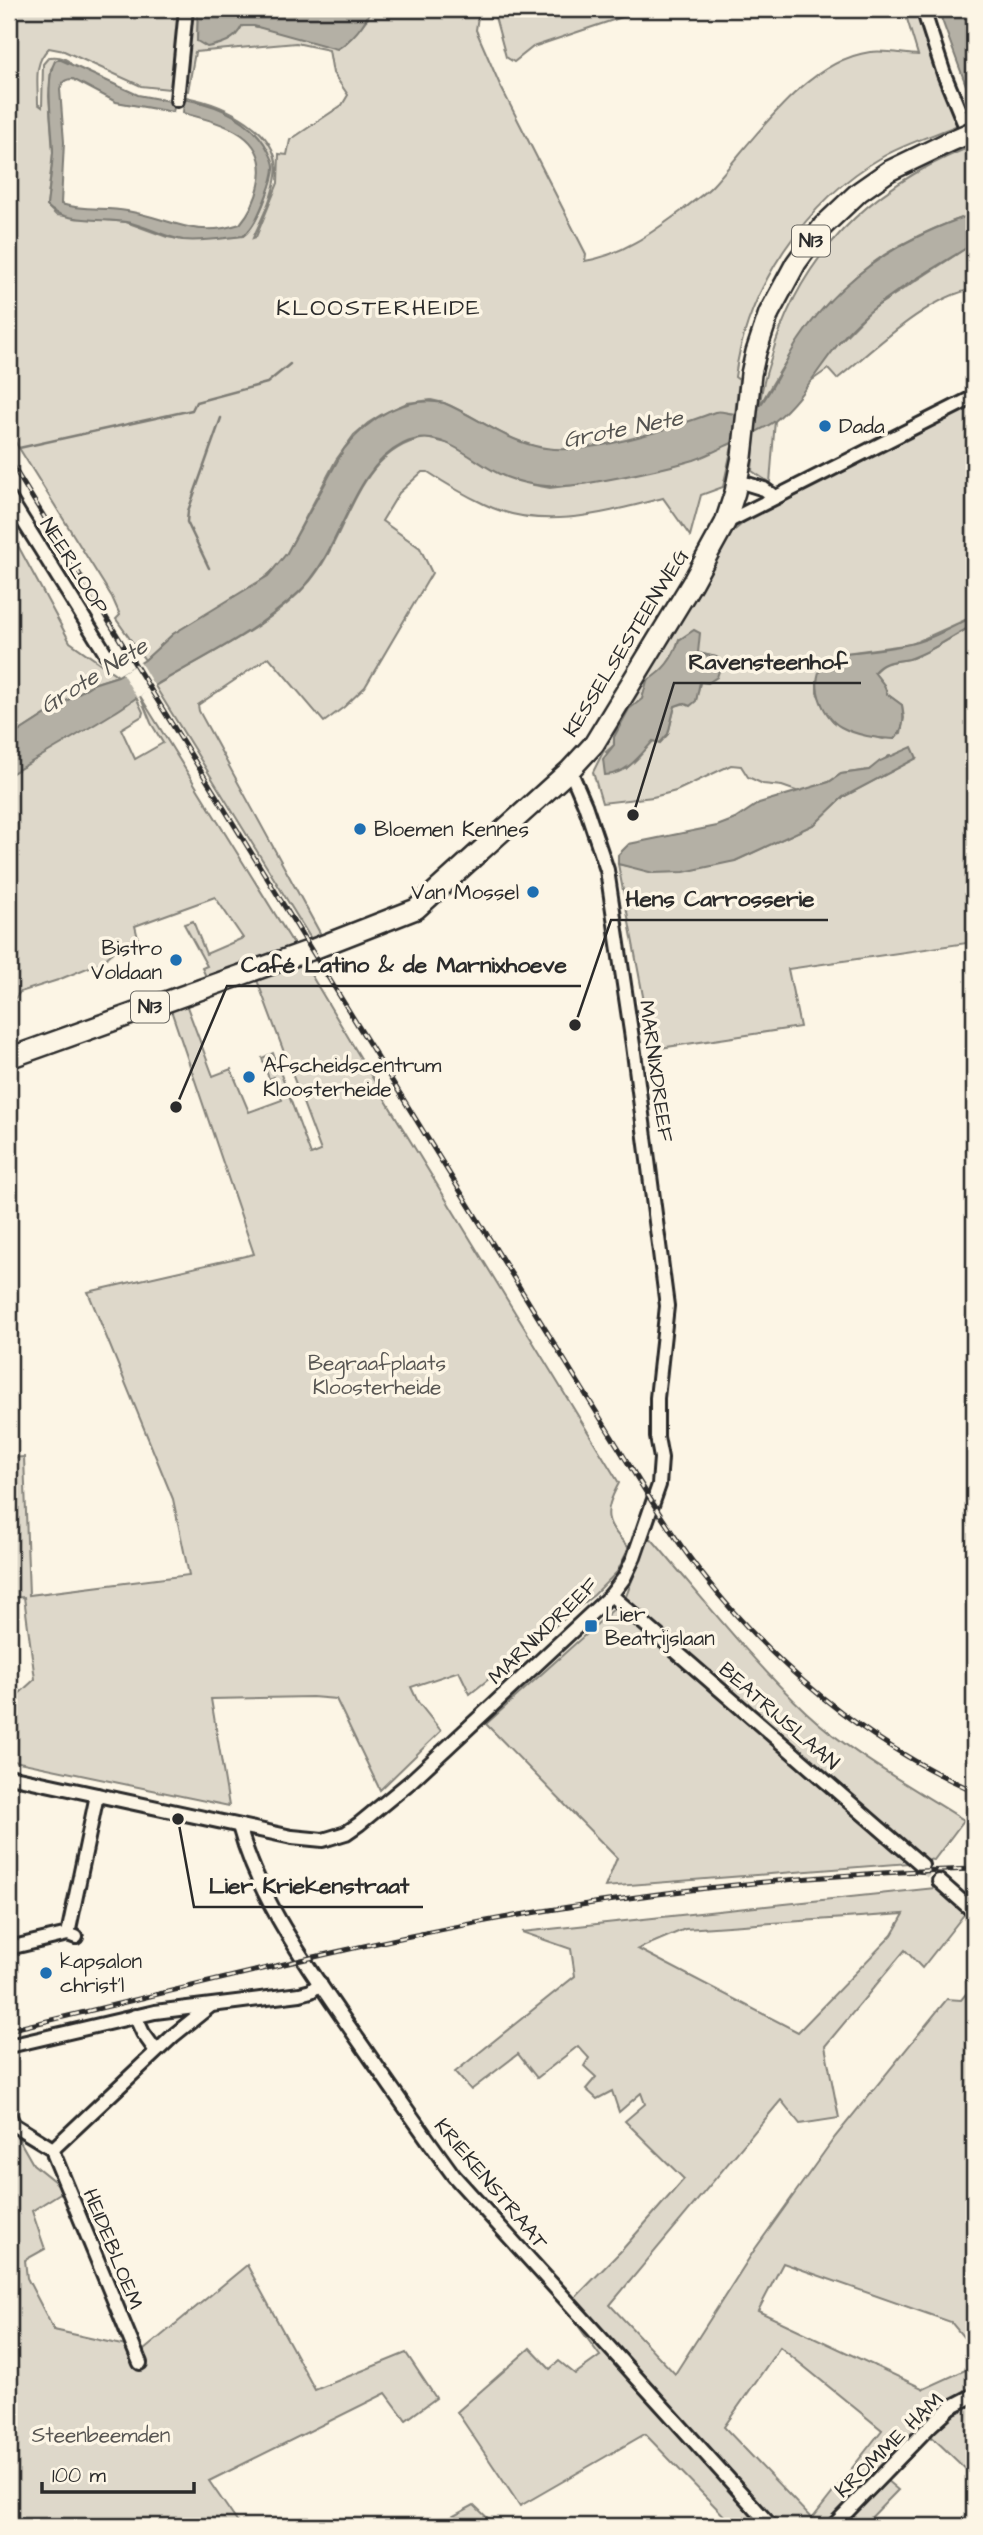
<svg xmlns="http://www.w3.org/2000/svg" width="983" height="2535" viewBox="0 0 983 2535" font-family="'Architects Daughter',sans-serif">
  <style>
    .green { fill: #ded8ca; stroke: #84827a; stroke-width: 2; fill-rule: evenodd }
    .water { fill: #b4b0a5; stroke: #7d7b74; stroke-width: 2 }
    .pier { fill: #fcf5e5 }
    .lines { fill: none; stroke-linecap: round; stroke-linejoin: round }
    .stream { stroke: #7d7b74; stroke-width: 2.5 }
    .minor-tunnel { stroke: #d2cdc0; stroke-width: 12; stroke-dasharray: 12 6; stroke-linecap: butt }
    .minor-casing { stroke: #2b2b2b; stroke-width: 18 }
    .primary-casing { stroke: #2b2b2b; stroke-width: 24 }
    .minor { stroke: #fcf5e5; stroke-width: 12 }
    .primary { stroke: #fcf5e5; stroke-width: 19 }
    .rail-casing { stroke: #2b2b2b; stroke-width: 5 }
    .rail { stroke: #fcf5e5; stroke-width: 2.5; stroke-dasharray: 8; stroke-linecap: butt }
    .primary-bridge-casing { stroke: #2b2b2b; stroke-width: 24; stroke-linecap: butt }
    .primary-bridge { stroke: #fcf5e5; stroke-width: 19 }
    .poi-dot { fill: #1f6fb2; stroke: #fcf5e5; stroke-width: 2.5 }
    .labels { text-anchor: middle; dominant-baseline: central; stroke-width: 7; stroke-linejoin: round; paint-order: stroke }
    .shield { fill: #fcf5e5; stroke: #6a6863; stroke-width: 2 }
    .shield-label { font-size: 19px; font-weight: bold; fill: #2b2b2b }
    .poi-label { font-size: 21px; fill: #2b2b2b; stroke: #fcf5e5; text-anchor: start }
    .street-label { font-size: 21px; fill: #2b2b2b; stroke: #fcf5e5 }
    .park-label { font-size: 21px; fill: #585653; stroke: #fcf5e5 }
    .neighbourhood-label { font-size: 23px; letter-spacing: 2px; fill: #2b2b2b; stroke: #fcf5e5 }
    .water-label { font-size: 23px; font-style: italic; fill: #545350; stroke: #fcf5e5 }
    .leader { fill: none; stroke: #2b2b2b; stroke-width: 2.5 }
    .callout-dot { fill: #2b2b2b; stroke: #fcf5e5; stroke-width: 2.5 }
    .callout-label { font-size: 23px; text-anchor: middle; font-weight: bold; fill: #2b2b2b; stroke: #fcf5e5; stroke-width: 7; stroke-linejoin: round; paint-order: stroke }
  </style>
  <rect width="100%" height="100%" fill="#fcf5e5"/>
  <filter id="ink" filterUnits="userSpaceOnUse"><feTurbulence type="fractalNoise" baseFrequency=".0143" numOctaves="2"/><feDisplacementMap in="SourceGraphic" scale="14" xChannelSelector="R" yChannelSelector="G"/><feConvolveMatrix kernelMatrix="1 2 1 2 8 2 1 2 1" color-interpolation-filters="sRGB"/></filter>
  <g filter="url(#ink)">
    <g class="green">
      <path d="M9,9H198L197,41L242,26H254L344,45L368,18L370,9H646L533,47L514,62L506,57L495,17L487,12L478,16L476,30L500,85L586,254L585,261C623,255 654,231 684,209C693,201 705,194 713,185C753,141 805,61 870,52C885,50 903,54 918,55L904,9H919L958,125C934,135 907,143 884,156C805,201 747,288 735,377L739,380L735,414C712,409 710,416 689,422C648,435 590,455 547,449C509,444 478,417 444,403L431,400L407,403L381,415L368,423L354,435L336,460L287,553L278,566L255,586L173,634L145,660L116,619L120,615L112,597L9,432ZM296,43L329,50L333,73L348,95L342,105L290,140L287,155L279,154L278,183L256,237L253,238C262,218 273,197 276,176C283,130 222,104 186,97L184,100L208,103L223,109L274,168C270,188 259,224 243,236L184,240L167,237L126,222L56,215L47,206L53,153L49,96L51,69L59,59L70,63C65,56 57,56 49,57L43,64L42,107L38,104C38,83 33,63 49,48L64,51L141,86L188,91L195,52Z"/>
      <path d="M965,149L974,171V214C861,250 817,305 760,405C761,389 766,373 771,358C799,257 869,188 965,149Z"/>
      <path d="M974,243V289C928,296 873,350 837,379L828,369L808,383L835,347L871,310Z"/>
      <path d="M974,404V616L912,644L838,654L825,662L817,681V693L833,721L852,731L883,739L901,733L904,718L902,705L887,694L884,685L874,673C884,660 895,662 909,659C930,653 954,635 974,625V942L788,969L800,1027L653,1049L618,864L632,867L735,861L815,824L843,797L916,758L889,756L869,770L841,774L829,782L799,792L782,786L763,784L748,777L741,766L731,765L676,791L653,797L602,803L593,772L613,732L725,538L754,514ZM679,639L698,645V653L716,657L700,682L696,700L675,706L668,734L660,742L653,741L626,769L606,752L614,745C612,732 630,705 642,700L647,681C664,671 673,659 679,639Z"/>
      <path d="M775,420L770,483L752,471L755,432Z"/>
      <path d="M426,438L451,444L502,475L534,485L550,488L589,483L733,442L723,487L701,495L690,536L663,498C605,513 541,532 484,504C465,495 446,484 428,472H422L399,493L382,521L420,548L432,573L365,687L344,707L324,722L269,657L198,705L199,711L320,933L313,942L155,686C205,655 271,627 310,581C349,535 356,449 426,438Z"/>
      <path d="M9,529L70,642L118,676L93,684L9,738Z"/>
      <path d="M140,696L296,948L208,981L202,968L207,966L184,924L193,921L206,954L243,938L215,897L135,926L138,938L124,943L102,962L58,980L20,992L9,1006V775L136,697L143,712L142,716L121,729L135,759L163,743L151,723Z"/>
      <path d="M304,963L397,1119L619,1483C602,1515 605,1522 629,1548L617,1572L594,1595L470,1694L459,1671L411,1687L418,1702L441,1731L380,1790L336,1699L312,1697L211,1699L229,1806L9,1760V1703L35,1679L24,1597L9,1598V1458L24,1457L29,1595L189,1575L173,1499L88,1292L254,1254L171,1010L186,1004L213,1076L231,1069L249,1112L282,1100L274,1077L269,1079L262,1058L273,1053L311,1155L321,1151L257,980Z"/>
      <path d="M649,1536C700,1595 749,1658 806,1712C852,1755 911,1786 964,1820L934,1860L906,1857L910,1863L605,1887L617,1858L486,1724L625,1599Z"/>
      <path d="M935,1888L966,1912L922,1968L905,1950L825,2046L839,2118L800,2124L781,2100L610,2305L675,2374L755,2249L835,2137L947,1999L961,2000L974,1984V2350L951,2322L783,2263L758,2311L924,2389L974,2366V2477L931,2436L886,2480L898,2490L863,2526H734L645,2434L520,2506L457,2412L530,2348L550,2369L559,2361L575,2374L600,2356L571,2316V2302L621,2251L684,2179L625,2121L645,2104L641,2093L619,2112L612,2091L597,2099L586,2089L596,2077L584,2066L589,2058L578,2046L537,2078L518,2054L471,2090L455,2072L575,1976L571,1949L522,1932ZM904,1914L892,1935L798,2032L638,1949L685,1929ZM780,2347L882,2430L812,2519L724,2427Z"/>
      <path d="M9,2122L33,2164L65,2190L32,2211L45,2249L25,2260L27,2278L54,2330L144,2350L247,2265L315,2390L406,2353L436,2398L406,2420L386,2393L209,2481L240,2526H9Z"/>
      <path d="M474,2505L496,2526H435Z"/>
    </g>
    <g class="water">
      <path d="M198,9H370C367,23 350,42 337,49L254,26H242C235,41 222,44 207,47L197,41Z"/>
      <path d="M938,9H974V107L939,12Z"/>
      <path d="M59,59L138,95L175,102L173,112L116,102L73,79C65,79 62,82 60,89L64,142L61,204C83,211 105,207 127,211C170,218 193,239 240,224C250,212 256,200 259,185C271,134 221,123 183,113L184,100H189C221,106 254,121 269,152C271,157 274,161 274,167C274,178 269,189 265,199C260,211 254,228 243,236C223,238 202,242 183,240C163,237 145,225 126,222C103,218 64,224 47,206C49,188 52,170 53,152C53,128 44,80 55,61Z"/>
      <path d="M974,214V243C933,270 886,293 851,329C824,357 806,396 775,421C764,429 750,435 738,440C723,447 709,455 694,460C660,470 623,477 589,483C559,488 534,488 506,477C472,464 443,424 403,444C349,471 342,553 298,593C257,631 205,657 157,684C141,693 128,705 112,714C78,735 43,755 9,775V738L93,684L118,676L145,660L173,634L268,576L287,553L344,449C369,418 403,395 444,403C475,416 502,438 535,446C582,459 669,429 715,412C722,410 727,414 735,414C741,414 755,409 760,405C768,398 789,354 798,341C840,277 902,237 974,214Z"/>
      <path d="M974,616V625C953,635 932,652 909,659C895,662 884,660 874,672L884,685L887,694L902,705C904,718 905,729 894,739C877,739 856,735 841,727C822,717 807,679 826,661C833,654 846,653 856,652C874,650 892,648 910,644C932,639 954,626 974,616Z"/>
      <path d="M694,630L700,633L698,653L716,657L722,662L717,677L708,683L700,682L696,701L690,706L683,703L675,706L668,734L660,743L653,741C639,757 627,774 605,775L603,759L614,745V737L629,709L642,699L647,681C664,670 673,659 679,640Z"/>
      <path d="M912,747L917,758L843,797L815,824L735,861L684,872L653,873L618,864V855L629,844L717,826L735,819L759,803L829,782L841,774L869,770L880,761Z"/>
    </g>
    <path class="pier" d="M140,662L155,687L137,698L122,673Z"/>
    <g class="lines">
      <g class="stream">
        <path d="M19,448L192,410L196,402L267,383L290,364"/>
        <path d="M209,568L187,522L188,511L221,418"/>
      </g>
      <path class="minor-tunnel" d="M922,1865L939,1881"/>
      <g class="minor-casing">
        <g id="minor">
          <path d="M923,9L944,74L974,147"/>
          <path d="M177,100L186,9"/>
          <path d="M738,481L764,489L775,497"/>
          <path d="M9,498L106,654"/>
          <path d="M725,523L974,397"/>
          <path d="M611,1595L922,1865"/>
          <path d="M9,1776L292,1837L323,1840L346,1833L359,1824L409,1783L611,1595L624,1578L634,1557L659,1485L661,1458L657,1437V1398L667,1306L633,1045L607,870L585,805L570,770"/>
          <path d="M239,1826C258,1897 302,1958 343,2018C380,2071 416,2124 454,2176L771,2526"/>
          <path d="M939,1881L974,1912"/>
          <path d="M76,1937L68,1934L97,1795"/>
          <path d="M9,1948L68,1934"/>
          <path d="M135,2016L143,2033L156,2051"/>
          <path d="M9,2046L155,2012L300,1994L311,1991L320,1983"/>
          <path d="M9,2115L14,2125L53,2149L54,2155L140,2363"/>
          <path d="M53,2149L174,2035L210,2006"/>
          <path d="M833,2526L931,2425L951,2407L974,2395"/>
        </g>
      </g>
      <g class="primary-casing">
        <path id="primary" d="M9,1058L311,950L416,909L570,770L594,744L692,583L725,523L735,492L742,457L751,374L756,352L769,313L796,263L823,226L859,192L889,171L949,142"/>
      </g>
      <use href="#minor" class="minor"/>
      <use href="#primary" class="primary"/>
      <g class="rail-casing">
        <g id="rail">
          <path d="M9,460L623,1455C647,1494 671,1534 699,1570C771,1664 866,1743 974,1791"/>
          <path d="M9,2030C184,1989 359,1942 537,1912C681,1888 827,1873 974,1869"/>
        </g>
      </g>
      <use href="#rail" class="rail"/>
      <g class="primary-bridge-casing">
        <path id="primary-bridge" d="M949,142L974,131"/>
      </g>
      <use href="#primary-bridge" class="primary-bridge"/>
    </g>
  </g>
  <g class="poi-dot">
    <circle cx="825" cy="426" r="7"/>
    <circle cx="360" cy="829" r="7"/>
    <circle cx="533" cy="892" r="7"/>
    <circle cx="176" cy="960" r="7"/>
    <circle cx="249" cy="1077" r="7"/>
    <rect x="584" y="1619" width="14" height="14" rx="3.5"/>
    <circle cx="46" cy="1973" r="7"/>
  </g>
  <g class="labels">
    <g class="shield">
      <rect x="792" y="225.5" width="38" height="31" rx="5"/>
      <rect x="131" y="991.5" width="38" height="31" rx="5"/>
    </g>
    <g class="shield-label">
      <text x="811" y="241">N13</text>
      <text x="150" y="1007">N13</text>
    </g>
    <g class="poi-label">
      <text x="839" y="426">Dada</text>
      <text x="374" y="829">Bloemen Kennes</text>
      <text x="519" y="892" text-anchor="end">Van Mossel</text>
      <text x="162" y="948" text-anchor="end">Bistro<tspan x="162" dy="24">Voldaan</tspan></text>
      <text x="263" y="1065">Afscheidscentrum<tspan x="263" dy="24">Kloosterheide</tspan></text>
      <text x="605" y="1614">Lier<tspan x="605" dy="24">Beatrijslaan</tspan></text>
      <text x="60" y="1961">kapsalon<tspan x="60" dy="24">christ'l</tspan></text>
    </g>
    <g class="street-label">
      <text transform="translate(74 566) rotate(58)">NEERLOOP</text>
      <text transform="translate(626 643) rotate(-58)">KESSELSESTEENWEG</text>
      <text transform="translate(656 1071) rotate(82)">MARNIXDREEF</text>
      <text transform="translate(543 1631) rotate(-44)">MARNIXDREEF</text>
      <text transform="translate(779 1716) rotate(41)">BEATRIJSLAAN</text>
      <text transform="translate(491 2184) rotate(50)">KRIEKENSTRAAT</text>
      <text transform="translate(113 2249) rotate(68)">HEIDEBLOEM</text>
      <text transform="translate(889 2445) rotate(-44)">KROMME HAM</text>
    </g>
    <g class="park-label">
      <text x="377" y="1363">Begraafplaats<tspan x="377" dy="24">Kloosterheide</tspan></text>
      <text x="101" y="2435">Steenbeemden</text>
    </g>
    <g class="neighbourhood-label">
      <text x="379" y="308">KLOOSTERHEIDE</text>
    </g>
    <g class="water-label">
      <text transform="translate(623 429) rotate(-11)">Grote Nete</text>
      <text transform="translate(94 676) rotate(-32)">Grote Nete</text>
    </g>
  </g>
  <path class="leader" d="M633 815L674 683H861M575 1025L611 920H828M176 1107L227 986H581M178 1819L194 1907H423"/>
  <g class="callout-dot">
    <circle cx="633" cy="815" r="7"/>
    <circle cx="575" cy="1025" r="7"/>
    <circle cx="176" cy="1107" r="7"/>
    <circle cx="178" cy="1819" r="7"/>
  </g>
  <g class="callout-label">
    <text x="768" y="669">Ravensteenhof</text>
    <text x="720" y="906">Hens Carrosserie</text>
    <text x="404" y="972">Café Latino &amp; de Marnixhoeve</text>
    <text x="309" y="1893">Lier Kriekenstraat</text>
  </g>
  <rect width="983" height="2535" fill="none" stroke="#fcf5e5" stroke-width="35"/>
  <rect x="18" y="18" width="948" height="2500" fill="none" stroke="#2b2b2b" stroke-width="2.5" filter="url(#ink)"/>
  <path d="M42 2482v10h152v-10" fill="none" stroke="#2b2b2b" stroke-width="3.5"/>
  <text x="52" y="2482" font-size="21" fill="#2b2b2b" stroke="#fcf5e5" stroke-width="5" paint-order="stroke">100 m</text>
</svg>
